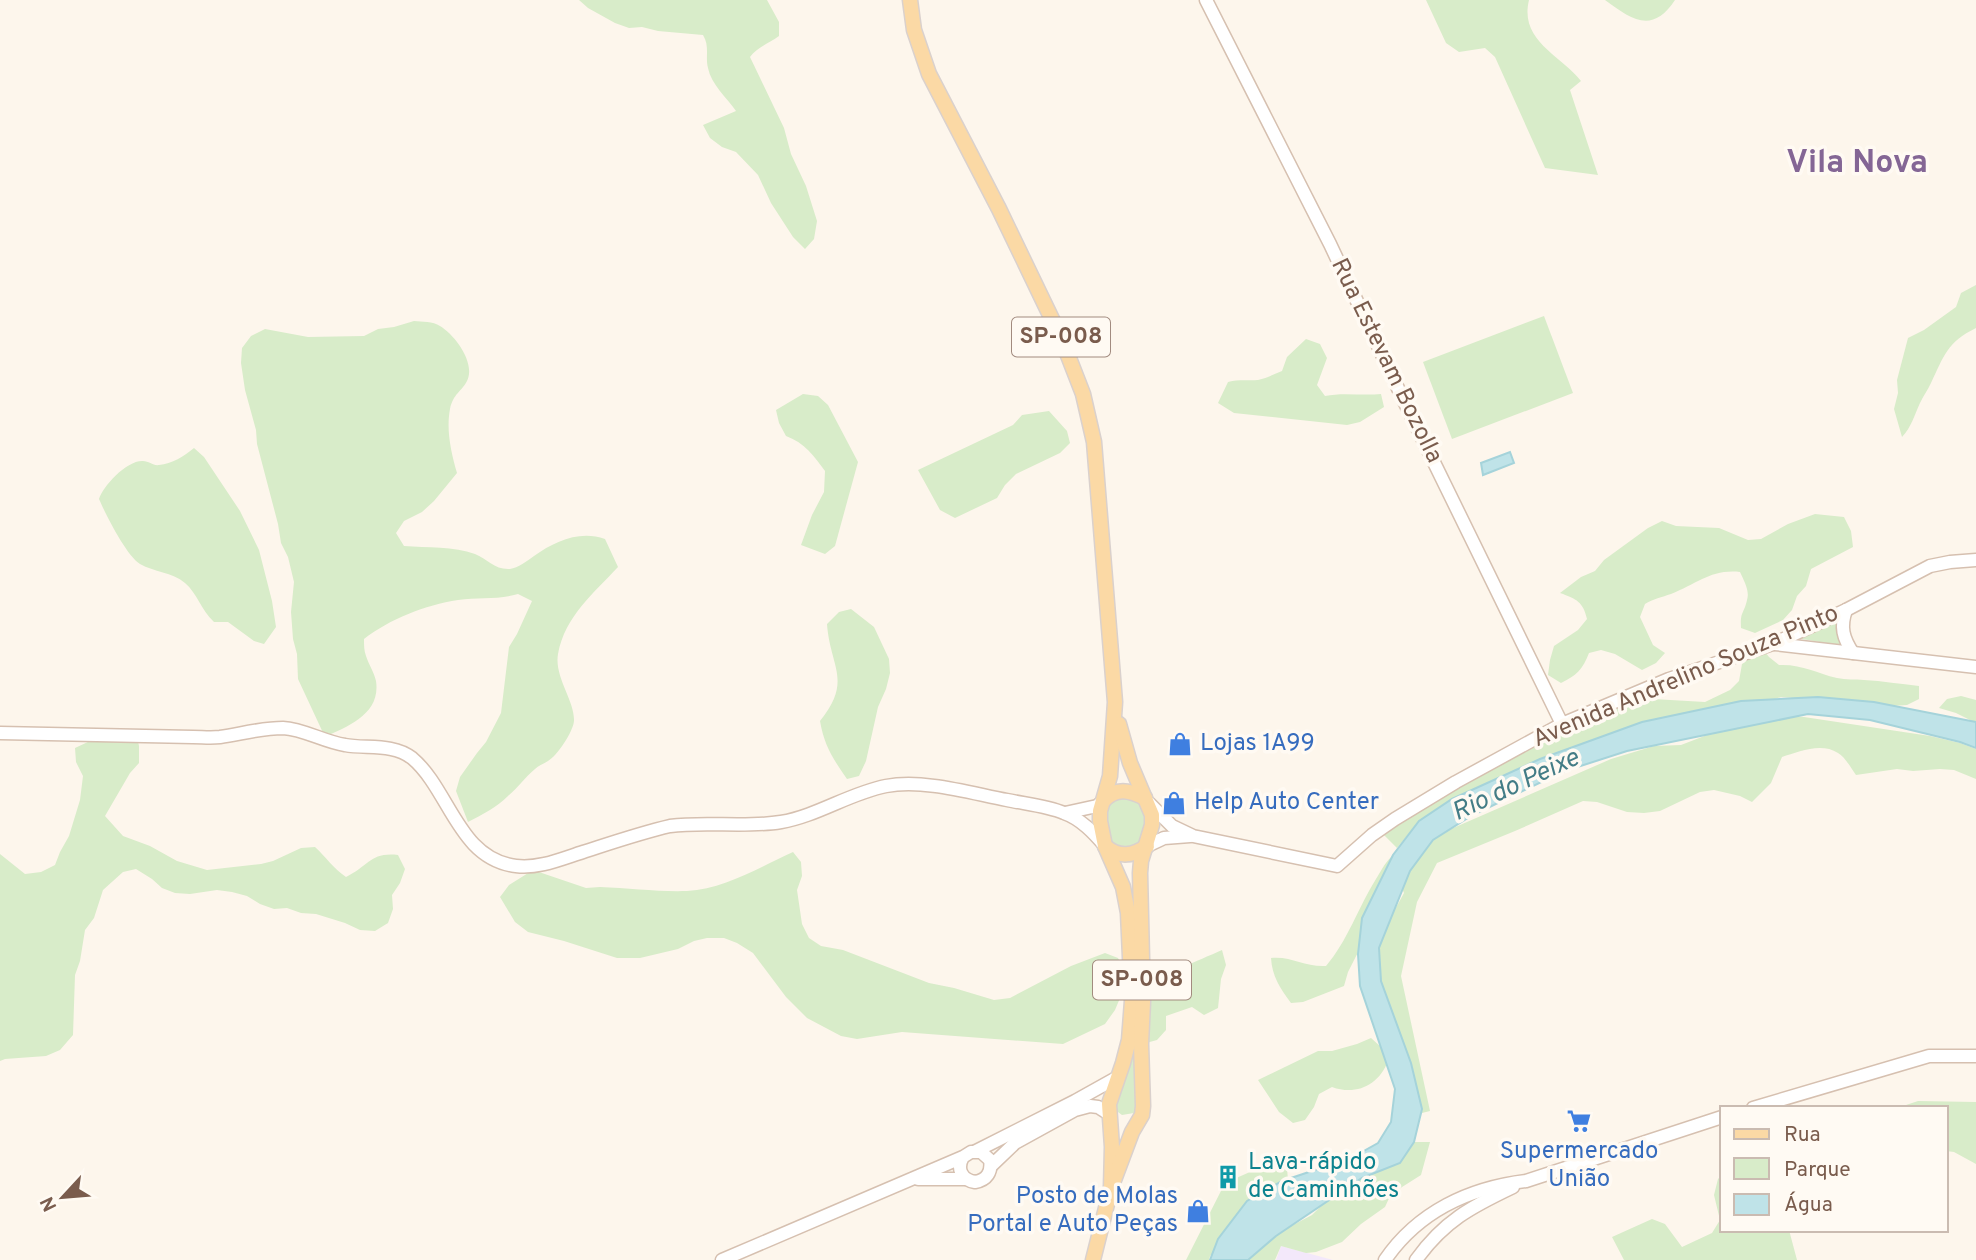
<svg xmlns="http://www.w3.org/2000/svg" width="1976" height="1260" viewBox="0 0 1976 1260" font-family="Overpass,sans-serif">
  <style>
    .education { fill: #f3e8fa }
    .green { fill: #d8ecc9 }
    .water { fill: #bfe3e8; stroke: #a5d3da; stroke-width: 2 }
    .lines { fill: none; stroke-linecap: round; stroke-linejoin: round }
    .secondary-casing { stroke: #d6c0b0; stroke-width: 15 }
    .primary-casing { stroke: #dad1cd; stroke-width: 17 }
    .secondary { stroke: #fff; stroke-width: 12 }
    .primary { stroke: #fbd9a5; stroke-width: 14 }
    .labels { text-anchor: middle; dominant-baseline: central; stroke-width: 7; stroke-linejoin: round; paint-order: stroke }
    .shield { fill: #fffaf3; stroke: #a28b7f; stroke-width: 2 }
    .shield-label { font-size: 23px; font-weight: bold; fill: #7a5c4d }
    .street-label { font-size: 24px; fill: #7a5c4d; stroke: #fffaf3 }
    .shop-label { font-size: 24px; fill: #366cbe; stroke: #fffaf3; text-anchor: start }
    .culture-label { font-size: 24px; fill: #0d838f; stroke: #fffaf3; text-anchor: start }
    .water-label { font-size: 26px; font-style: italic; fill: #437c86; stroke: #fffaf3 }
    .district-label { font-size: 32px; font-weight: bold; fill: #846695; stroke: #fffaf3 }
  </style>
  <rect width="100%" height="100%" fill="#fdf6ec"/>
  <path class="education" d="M1281,1246L1333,1260H1276Z"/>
  <g class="green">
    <path d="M579,0H767L779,22V36C770,43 757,47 750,57L784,128L791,154L806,186L817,221L814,239L805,249L793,237L771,203L758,175L736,152L722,147L710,138L703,125L736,111C727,98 711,84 708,68C705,57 710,46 703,35L658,31L642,27L629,28L615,23L588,8Z"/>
    <path d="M1426,0H1529C1519,41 1561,55 1581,81L1570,90L1598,175L1545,168L1495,57L1485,48L1459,52L1446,43Z"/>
    <path d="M1605,0H1675C1652,35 1631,19 1605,0Z"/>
    <path d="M1976,285V328C1947,342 1944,356 1931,383C1928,390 1923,396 1920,403C1914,416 1912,426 1902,437L1894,409L1898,393L1897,380L1908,338L1924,330L1956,307L1961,293Z"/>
    <path d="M1544,316L1573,393L1452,439L1423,362Z"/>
    <path d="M414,321C422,322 433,321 440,326C455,335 476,363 467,381C462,391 453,394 450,409C446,430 451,452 457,473L434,501L422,512L404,521L396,533L404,546C427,548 454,546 475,554C487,559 495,570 510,569C518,568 527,561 534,556C555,541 580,530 605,539L618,567C594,593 565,616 558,654C554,677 575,701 574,721C573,732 557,756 548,761C544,764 539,765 535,769C525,777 518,788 508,796C497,807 482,815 468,822L456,791L460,777L477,753L486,742L501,713L509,647L517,634L532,601L518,594C498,600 479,597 458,600C425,605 390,619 364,639C364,645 364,651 366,656C369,665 374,672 376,681C381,714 348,726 325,737L298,679L297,654L293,639L291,612L294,582L288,557L281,543L278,524L257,444L256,430L245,390L241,363L242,348L251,336L265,329L308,337L364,336L378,329L394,327Z"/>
    <path d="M1306,339L1320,344L1327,358L1317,385L1325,396C1343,392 1362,396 1381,394L1384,407L1360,422L1347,425L1234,413L1218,403L1228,382C1240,379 1248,381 1258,380C1267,378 1274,374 1282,371L1287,357Z"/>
    <path d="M803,394L818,396L828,405L858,462L835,546L825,554L801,545L812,515L824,492L825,471C814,456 805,443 786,436L779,423L776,410Z"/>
    <path d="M1049,411L1067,431L1070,443L1060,453L1016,474L1005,485L997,498L955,518L940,510L918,470L1013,425L1022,415Z"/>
    <path d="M194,448L204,457L240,511L259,550L272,601L276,627L264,644L254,641L228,622H214C201,610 197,593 185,583C172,572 154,572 140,564C126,555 106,515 99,499C103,486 127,460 143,461C149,461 153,466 159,465C172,464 184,456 194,448Z"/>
    <path d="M1815,514L1844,517L1851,531L1853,547L1811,569L1806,586L1797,596L1792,610L1783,620L1755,633L1741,628C1740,611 1744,614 1747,600C1750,591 1744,581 1740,572C1711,569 1697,584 1671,594C1662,597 1653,599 1645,604L1640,617L1653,645L1665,653L1656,663L1642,670L1615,654L1601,650L1589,653C1583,669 1576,676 1561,683L1548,675L1550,660L1554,646L1578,630L1587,619C1583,602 1577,599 1560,593L1581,577L1595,571L1604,560L1648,528L1662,521L1676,526L1719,528L1748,540L1761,539L1788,524Z"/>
    <path d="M851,609L874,627L889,659L890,673L886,689L878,707L866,761L859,776L847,779C833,759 824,745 820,721C853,680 830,667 827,624L839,612Z"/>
    <path d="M1836,618L1838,632L1844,646L1796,638Z"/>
    <path d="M1759,644L1769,657L1779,665C1802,664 1816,673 1837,678C1846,680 1855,679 1864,680C1883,681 1900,684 1919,686V699L1907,705L1892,706L1781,697L1419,821L1397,848L1382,833L1395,821L1528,747L1612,709L1653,699L1705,702L1730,690L1739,681L1742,664L1748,652Z"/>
    <path d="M1961,696L1976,700V723L1956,713L1939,708L1947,699Z"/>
    <path d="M1789,716L1804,717L1930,736L1960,743L1976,749V779L1954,770L1940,769L1913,771L1897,769L1856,775C1851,768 1845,757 1838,753C1821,742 1798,752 1782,757L1771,783L1752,802L1740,796L1714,790L1700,792L1660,811L1644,813L1627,812L1597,802L1583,801L1515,831L1437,863L1417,902L1401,976L1430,1111L1418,1114L1412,1066L1381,981L1379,948L1393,913L1404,893L1400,884L1428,839L1611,759L1654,746L1681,745L1720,730Z"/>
    <path d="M136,733L139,746V763L130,773L105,816L123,836L150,846L177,861L207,870L261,864L273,861L301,848L315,847C326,857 333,868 346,877C369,866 370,852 398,855L405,869L400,883L392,895L393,909L388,923L375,931L360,930L345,923L316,914L301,913L287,908L274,909L260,904L247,896L232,892L217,890L190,894L175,893L162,888L152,879L136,869L123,872L103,890L94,918L85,930L80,961L75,975L73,1035L60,1050L46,1056L5,1059L0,1061V854L25,874L41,872L55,865L60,852L69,836L80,800L83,776L76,762L75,748L105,734Z"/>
    <path d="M1118,797L1140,801L1147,814L1143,840L1134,849L1113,847C1107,831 1105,817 1110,801Z"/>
    <path d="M793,852L801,862L802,876L797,890L802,924L809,938L821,946L843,950L929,983L954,988L994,1000L1010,998L1071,966L1105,953L1118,958L1128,979L1115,1010L1105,1024L1063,1044L902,1032L857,1039L841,1036L807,1018L786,997L753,953L737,943L724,938H707L694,941L678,949L640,958H617L564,941L528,932L515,922L500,897L509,885L533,870L586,888L600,887C629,888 659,892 687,891C724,889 760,867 793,852Z"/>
    <path d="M1396,853L1380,909L1348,972L1344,986L1303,1002L1291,1003C1280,988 1272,976 1271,958C1292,956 1304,967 1326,966C1347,942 1359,906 1376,879C1383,868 1386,860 1396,853Z"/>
    <path d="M1222,950L1226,965L1221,979L1218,1008L1204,1015L1192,1007L1166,1016V1030L1157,1040L1146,1043C1146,1031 1145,1009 1149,998C1158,973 1199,961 1222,950Z"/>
    <path d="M1371,1038L1381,1047L1388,1061C1379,1085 1356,1096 1332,1087L1319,1094L1314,1107L1305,1120L1293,1123L1279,1112L1258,1080L1318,1051H1332L1357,1044Z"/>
    <path d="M1135,1040V1068L1137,1109L1134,1113L1122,1115L1118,1112L1115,1107Z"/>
    <path d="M1918,1101L1976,1102V1164L1954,1152L1946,1151V1108H1897Z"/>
    <path d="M1414,1142H1430L1421,1175L1391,1194L1385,1207L1361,1224L1342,1242L1316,1252L1306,1253L1281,1246L1275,1260H1245L1276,1234L1312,1215L1341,1186L1402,1160Z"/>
    <path d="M1275,1161L1287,1167L1288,1181L1245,1219L1210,1256L1209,1260H1186L1225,1183Z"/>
    <path d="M1722,1175V1230H1789L1797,1260H1624L1612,1237L1652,1219L1665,1224L1682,1247L1712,1233L1720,1220L1714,1195L1718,1179Z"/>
  </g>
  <g class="water">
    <path d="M1510,452L1514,463L1483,475L1481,463Z"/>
    <path d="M1818,697L1874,702L1976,722V748L1960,742L1870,720L1808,714L1627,751L1562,772L1471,816L1433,840L1410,871L1379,948L1381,981L1411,1063L1422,1109L1414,1142L1400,1163L1362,1178L1276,1236L1248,1260H1210L1218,1239L1247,1201L1282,1181L1351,1158L1378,1143L1391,1122L1395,1089L1360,986L1358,954L1362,918L1393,855L1419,821L1452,799L1540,759L1642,722L1741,701Z"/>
  </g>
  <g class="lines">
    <g class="secondary-casing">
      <g id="secondary">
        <path d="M1206,0L1330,244L1403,399L1562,724"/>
        <path d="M1846,610C1840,627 1843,638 1853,653"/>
        <path d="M1775,644L1976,667"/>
        <path d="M0,733L193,737C202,737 211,738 220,737C241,734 261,728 283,728C304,729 324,742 345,745C366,749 393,743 412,758C450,790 458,859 516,866C538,869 561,859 583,852C611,843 640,833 670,826C706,821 744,828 781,822C817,816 850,793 886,786C924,779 970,793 1007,800C1026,804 1047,806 1064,813C1081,819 1094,833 1105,846"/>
        <path d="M1149,803L1172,826L1193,836L1337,866L1372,835L1395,819L1456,782L1562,724L1669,679L1773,644L1846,610L1930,566L1950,562L1976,560"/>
        <path d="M1065,813L1097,806L1103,801"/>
        <path d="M1147,846L1164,838L1190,836"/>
        <path d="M1753,1108L1929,1056H1976"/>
        <path d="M976,1151L1075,1101L1118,1077"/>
        <path d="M991,1166L1015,1143L1075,1110L1090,1106L1098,1107L1109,1114"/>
        <path d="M918,1179H965"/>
        <path d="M722,1260L963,1157L971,1152H981L990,1160C992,1172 987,1180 975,1182C962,1180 956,1169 963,1157"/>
        <path d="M1385,1260C1418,1212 1469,1188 1526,1181L1722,1117"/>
        <path d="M1416,1260C1444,1221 1471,1207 1513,1187"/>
      </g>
    </g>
    <g class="primary-casing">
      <g id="primary">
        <path d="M910,0L914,30L929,74L999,209L1062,340L1083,394L1094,442L1115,702L1110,776L1100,811V821L1105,846L1123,887L1128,913L1132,1001L1129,1040L1123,1063L1109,1104L1112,1147L1111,1188"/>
        <path d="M1103,801C1116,787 1129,790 1145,798"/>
        <path d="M1105,846C1119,858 1133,856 1147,846"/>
        <path d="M1093,1260L1111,1188L1132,1132L1142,1115L1143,1106L1141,1044L1143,1002L1140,873L1141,861L1152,825V815L1130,763L1119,724"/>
      </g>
    </g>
    <use href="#secondary" class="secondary"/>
    <use href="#primary" class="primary"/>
  </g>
  <defs>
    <g id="shop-bare" transform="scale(1.89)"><path d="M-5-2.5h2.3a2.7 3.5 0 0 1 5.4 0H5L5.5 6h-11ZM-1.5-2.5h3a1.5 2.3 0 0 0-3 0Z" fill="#3f7fe0" stroke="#fffaf3" stroke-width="2.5" paint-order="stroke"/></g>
    <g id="supermarket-bare" transform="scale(1.89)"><path d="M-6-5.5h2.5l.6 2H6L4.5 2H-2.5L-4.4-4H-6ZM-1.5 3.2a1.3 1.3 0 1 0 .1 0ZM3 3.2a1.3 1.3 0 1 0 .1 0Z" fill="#3f7fe0" stroke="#fffaf3" stroke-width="2.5" paint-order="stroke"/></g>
    <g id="building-bare" transform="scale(1.89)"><path d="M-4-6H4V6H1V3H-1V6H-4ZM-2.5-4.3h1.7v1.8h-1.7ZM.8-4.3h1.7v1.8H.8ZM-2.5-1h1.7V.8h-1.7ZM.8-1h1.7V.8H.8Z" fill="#0f9aa8" stroke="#fffaf3" stroke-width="2.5" paint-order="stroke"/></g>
  </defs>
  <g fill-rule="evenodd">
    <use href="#shop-bare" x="1180" y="744"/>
    <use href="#shop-bare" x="1174" y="803"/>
    <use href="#supermarket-bare" x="1579" y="1121"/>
    <use href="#building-bare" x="1228" y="1177"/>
    <use href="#shop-bare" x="1198" y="1211"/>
  </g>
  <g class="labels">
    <g class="shield">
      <rect x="1012" y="317.5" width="98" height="39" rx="5"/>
      <rect x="1093" y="960.5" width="98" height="39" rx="5"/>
    </g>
    <g class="shield-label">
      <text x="1061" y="337">SP-008</text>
      <text x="1142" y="980">SP-008</text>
    </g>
    <g class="street-label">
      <text transform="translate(1386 361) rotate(64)">Rua Estevam Bozolla</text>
      <text transform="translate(1686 677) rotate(-23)">Avenida Andrelino Souza Pinto</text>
    </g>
    <g class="shop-label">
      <text x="1200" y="744">Lojas 1A99</text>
      <text x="1194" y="803">Help Auto Center</text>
      <text x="1579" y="1152" text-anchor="middle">Supermercado<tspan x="1579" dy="28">União</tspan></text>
      <text x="1178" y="1197" text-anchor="end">Posto de Molas<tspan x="1178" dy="28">Portal e Auto Peças</tspan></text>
    </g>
    <g class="culture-label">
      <text x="1248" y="1163">Lava-rápido<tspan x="1248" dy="28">de Caminhões</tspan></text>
    </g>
    <g class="water-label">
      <text transform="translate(1516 786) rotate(-25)">Rio do Peixe</text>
    </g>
    <g class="district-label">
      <text x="1857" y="164">Vila Nova</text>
    </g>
  </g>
  <rect x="1720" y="1106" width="228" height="126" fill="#fffaf3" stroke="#cabbb1" stroke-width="2"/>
  <rect x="1734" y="1129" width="35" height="10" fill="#fbd9a5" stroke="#cabbb1" stroke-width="2"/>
  <text x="1784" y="1141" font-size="21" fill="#7a5c4d">Rua</text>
  <rect x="1734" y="1158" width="35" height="21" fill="#d8ecc9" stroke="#cabbb1" stroke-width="2"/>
  <text x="1784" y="1176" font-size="21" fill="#7a5c4d">Parque</text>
  <rect x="1734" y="1194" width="35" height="21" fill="#bfe3e8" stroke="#cabbb1" stroke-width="2"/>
  <text x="1784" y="1211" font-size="21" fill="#7a5c4d">Água</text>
  <g transform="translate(63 1197) rotate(244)" stroke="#fffaf3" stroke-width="5" paint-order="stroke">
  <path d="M0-5L12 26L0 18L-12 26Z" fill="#7a5c4d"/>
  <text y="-10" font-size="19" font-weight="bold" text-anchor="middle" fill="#7a5c4d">N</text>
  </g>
</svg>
